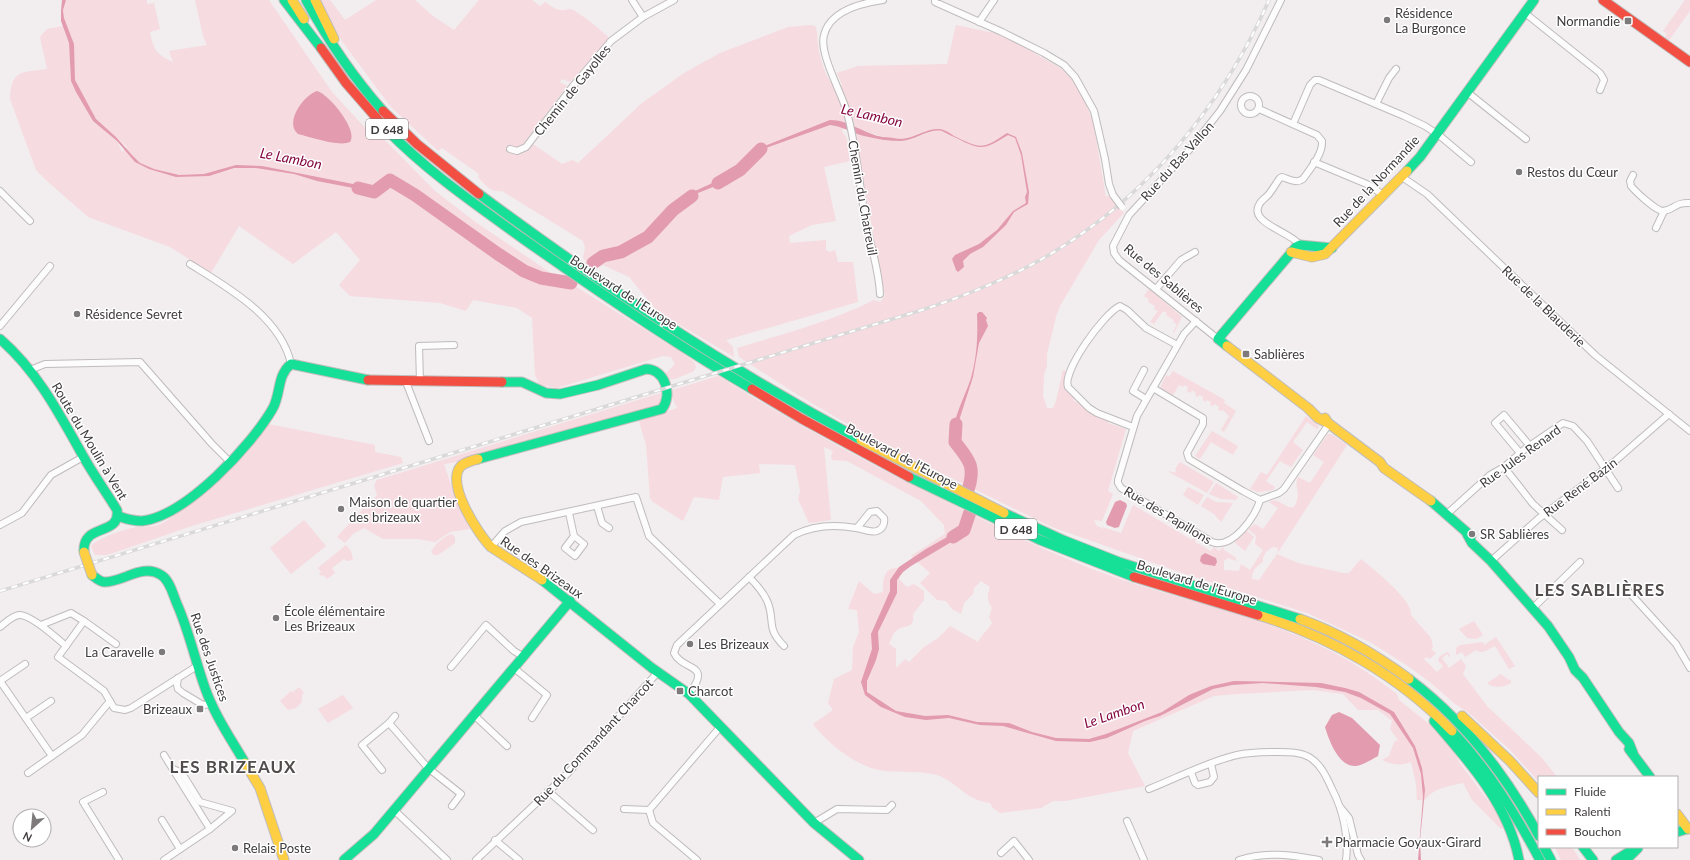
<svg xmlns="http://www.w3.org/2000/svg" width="1690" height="860" viewBox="0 0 1690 860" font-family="Lato,sans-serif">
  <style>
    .green { fill: #f6dbe1; fill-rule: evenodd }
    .water { fill: #e29baf }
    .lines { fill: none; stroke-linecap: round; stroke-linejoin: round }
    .river { stroke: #e29baf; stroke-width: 13 }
    .street-casing { stroke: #bfbcbc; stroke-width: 8 }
    .fast-casing { stroke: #bfbcbc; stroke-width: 11 }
    .slow-casing { stroke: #bfbcbc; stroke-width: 11 }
    .jam-casing { stroke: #bfbcbc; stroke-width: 11 }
    .street { stroke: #fdfcfc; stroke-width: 6 }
    .fast { stroke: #16e098; stroke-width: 9 }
    .slow { stroke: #ffcf43; stroke-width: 9 }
    .jam { stroke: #f24e42; stroke-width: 9 }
    .rail-casing { stroke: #dad9da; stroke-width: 3.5 }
    .rail { stroke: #fff; stroke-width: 2; stroke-dasharray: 6; stroke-linecap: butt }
    .street-bridge-casing { stroke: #bfbcbc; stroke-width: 8; stroke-linecap: butt }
    .slow-bridge-casing { stroke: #bfbcbc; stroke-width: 11; stroke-linecap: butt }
    .street-bridge { stroke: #fdfcfc; stroke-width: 6 }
    .slow-bridge { stroke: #ffcf43; stroke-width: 9 }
    .poi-dot { fill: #7e7a7b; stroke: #fff; stroke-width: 1.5 }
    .labels { text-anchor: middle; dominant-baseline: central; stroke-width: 3; stroke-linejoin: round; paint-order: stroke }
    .shield { fill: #fff; stroke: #797677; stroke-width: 1 }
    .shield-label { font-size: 12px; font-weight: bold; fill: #3f3c3d }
    .poi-label { font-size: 13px; fill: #3f3c3d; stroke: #fff; text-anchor: start }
    .street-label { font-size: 13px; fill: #3f3c3d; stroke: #fff }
    .water-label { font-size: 14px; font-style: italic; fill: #850841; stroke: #fff }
    .district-label { font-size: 17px; font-weight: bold; letter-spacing: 1px; fill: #514b4c; stroke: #fff }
  </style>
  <rect width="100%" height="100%" fill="#f2edee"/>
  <g class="green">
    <path d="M66,0H147V4L154,3L160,29L150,32C154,51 156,54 173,62L169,51L207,45L203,36L195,0H269L332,92L368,131L373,128L435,191L474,221L567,284L575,286L682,353L694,362L696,367L694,371L675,379L666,380V373L675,364L671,357L663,356L557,388L540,385L535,375L532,318L517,308L473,300L466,311L440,303L350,296L339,285L360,260L336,232L293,264L239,226L211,273L170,247L88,217L47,181L36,170L10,99C11,70 22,72 47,69L40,37L47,29L63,26L69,43L71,81L93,121L117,141L122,152L127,147L96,119L74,80V44L64,18L63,10Z"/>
    <path d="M319,0H330L345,20L376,0H415L433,16L454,30L479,0H532L540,6L545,2C550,5 555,10 561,10C564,11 567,9 570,9C577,10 606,34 610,39L570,82L562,79L560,82L567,86L527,140L562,164L572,160L578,163L642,103L684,73L720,53L788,27L811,25L815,26C818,32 817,38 818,45C820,59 825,78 836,88L842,85L837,73L858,66L947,64L956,25L994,33L1015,42L1062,69L1072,79L1084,100L1093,121L1106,197L1109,195L1124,213L1099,240L1060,306L1056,317L1047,354V366L1044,375L1043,396L1047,408H1053C1056,405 1061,378 1063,370L1067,372L1064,386L1075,398L1073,400L1076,402L1077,401L1086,409L1109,422L1108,423L1126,429L1108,491L1113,494L1102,521L1094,520L1096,525L1105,530L1102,527L1121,533L1133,505L1192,540L1194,537L1196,539L1195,542L1211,551L1214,547L1219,551L1225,545L1223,549L1236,558V561L1228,558L1224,561V570L1239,571L1241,564L1250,570L1263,550L1255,544L1256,536L1248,529L1255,524L1263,529L1278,508L1269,502C1279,496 1284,509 1294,507C1303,492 1293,488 1298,477L1310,483L1324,462L1313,455L1328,434H1332L1347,445L1277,554L1298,563L1343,573H1349L1361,559C1372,568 1413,600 1411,615L1431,638L1433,647L1431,649L1436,653L1430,659L1427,657L1424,659L1437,672L1443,666L1438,661L1439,657L1447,652L1450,654L1449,657L1447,654L1442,658L1449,668L1461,659L1466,666L1463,674L1487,706L1542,758L1557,777H1539V782L1510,750L1469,713L1455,704L1431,683L1408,666L1370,642L1307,613L1185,574L1052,527L906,456L856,429L798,395L739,357L737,348C783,334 831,322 874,300L880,302L885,296L862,175L853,132C868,137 888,142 905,141C917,140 928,129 941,131C948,133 956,139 963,142C945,131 941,125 920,133C915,135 910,138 905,138C884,140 864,131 845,123L842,131L847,139L850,161L824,167L836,221L812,225L789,236L790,243L826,240V250L830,252L835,250L838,262H853L858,302L726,340L733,347L734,357L658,312L629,277L603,265L594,270L583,258L585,248L583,241L502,191C491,193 485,185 478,177L479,174L442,148L438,151L390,106L342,41ZM1273,547L1278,548L1277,554L1259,580L1252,579C1252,571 1256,566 1263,562C1262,555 1267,550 1273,547Z"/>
    <path d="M1685,0H1690V11L1667,43L1663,40L1667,34L1663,31Z"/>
    <path d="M1149,289L1182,317L1174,333L1173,332L1177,324L1173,322L1174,320L1166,315L1167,313L1163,311L1154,324L1150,322L1158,311L1154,309L1155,306L1148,302L1149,299L1144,296Z"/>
    <path d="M1173,371L1225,400L1224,403L1236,411L1224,432L1221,430L1229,416L1223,410L1221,411L1218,409L1219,407L1215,404L1213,406L1210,405L1211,402L1207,400L1205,402L1203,400V397L1200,395L1197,397L1195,395L1196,393L1192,390L1190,393L1187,391L1188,387L1184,385L1183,387L1179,385L1173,395L1160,388L1166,375L1169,377Z"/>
    <path d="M718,376C792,422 868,463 947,502C989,523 1032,545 1077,563C1158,597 1248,609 1327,649C1352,661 1375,677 1397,694L1399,700L1433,727L1455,752L1459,762L1492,806L1504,827L1501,829L1472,800L1463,783C1450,786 1433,788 1425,800H1417L1416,784L1411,762C1400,766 1392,765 1382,760L1389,756L1394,742L1398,740L1390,729L1392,721L1378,710H1358L1343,694L1313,690L1237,694L1214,696L1133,731L1128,753L1145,786L1065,801H1053L1041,808L1000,813L993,808L990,803C965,799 962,787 942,777C928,770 900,773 885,771C858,768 829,745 813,724L833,710L828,703L834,679L852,670L853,647L859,632L857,610L848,609L859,581L874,594L883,592C883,581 883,568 897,568L902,572L899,579L907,587L914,584L924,591V600L913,614C915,631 903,623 895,632C892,635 891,640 889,644L896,649V668L905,659L909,662L924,647L938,638L950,626L978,642C982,634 988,630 992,623L989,617L992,608C987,601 987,596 990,587L981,581L974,588L973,594L964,603L961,614L952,609L946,601L937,600L920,583L930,573L911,556L945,534L944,525L921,501L847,461L832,460L831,456L833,451L824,447L831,520L809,523L798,499L800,491L795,465L759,464L760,473L723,477L719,500L694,497L683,521L653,502L650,498L646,445L639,421L677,408L669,391Z"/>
    <path d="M661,393L662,402L658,408L490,452L457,462L444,464L450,482L470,529L450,532L435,542L418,539H383L364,528L353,534L345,543L337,537L362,510L363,501L372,500L377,495L374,485L377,480Z"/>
    <path d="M1306,416L1319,426L1317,429L1307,422L1293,442L1303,450L1291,467L1280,461L1266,481L1275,487L1273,490L1258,492L1250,489L1261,472L1267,475Z"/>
    <path d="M268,424L375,445V452L401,457L403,463L195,525L107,555H95L91,546C98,538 125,529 136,527C145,526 154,528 163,523C170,519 176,513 183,508C214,484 243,455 268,424Z"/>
    <path d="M1212,431L1238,446L1233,455L1211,442L1200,459L1195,456Z"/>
    <path d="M1180,462L1214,482L1207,493L1169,472V471L1175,473L1176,470L1175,469Z"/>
    <path d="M1216,483L1238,497L1236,500L1221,499L1209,494Z"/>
    <path d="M1188,487L1204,495L1198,505L1183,495Z"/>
    <path d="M1207,497L1216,502L1233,503L1221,522L1214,514L1201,506Z"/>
    <path d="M304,520L326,546L291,574L270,548Z"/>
    <path d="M1246,530L1254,537L1245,551L1234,542L1242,536Z"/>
    <path d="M452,534L455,537V543L438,555H434L431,552C435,544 444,536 452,534Z"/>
    <path d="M346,545L351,551L353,560L347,561L344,559L332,568L335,573L327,579L323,575L321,576L319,574L321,572L318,568Z"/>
    <path d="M1474,621L1483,635L1476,639L1467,638L1459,629Z"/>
    <path d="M1496,637L1515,666L1509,669L1495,646C1488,649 1483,655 1476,650L1465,657L1462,652L1456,655V648L1460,645L1483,642L1484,645Z"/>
    <path d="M1501,674L1507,679L1511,680V683C1505,687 1493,689 1487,683Z"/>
    <path d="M299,687L304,693L302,695V702L296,708L288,710L280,701L291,691L293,692Z"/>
    <path d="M343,695L353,708L328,723L318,709Z"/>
    <path d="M1555,847H1572L1580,860H1561Z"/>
  </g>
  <g class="water">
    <path d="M62,0H66L63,10L64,18L74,44L75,80L96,119L116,137L131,154L140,163L154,169L179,175L204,174L236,165L262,166L353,184L374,190V192L317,181L294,174L256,168H234L209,176L176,177L149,169L135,162L117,141L93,121L76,92L71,81L69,43L61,21V11Z"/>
    <path d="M317,91C329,94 359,131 350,142C339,147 310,137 298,134C284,122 304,95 317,91Z"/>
    <path d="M830,120C849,120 864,134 883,137C890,137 900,140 907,138C919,135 928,128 940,129C945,130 950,133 954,136C981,149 982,150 1007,133L1016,137L1022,153L1029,192L1028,204L1014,212L1006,225L983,247L970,254L963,261L964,267L958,272L956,270L952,259L955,255L979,244L997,230L1013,211L1026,203L1025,197L1027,192L1021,155L1015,138L1008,135C984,150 982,151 956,138C951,136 946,133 942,131C928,128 915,141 901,141C889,141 876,139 864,136C852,133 842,126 830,125L763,149L723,183L698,193L668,217L645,240L631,248L606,257L603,255L627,248L644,238L660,222L695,191L730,175L762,147Z"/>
    <path d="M979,312H982L987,318L986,320L988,326L979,343L973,377L955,433L957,444L968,458L972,468C969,465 969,462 966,458C961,450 954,445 953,434C953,418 966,394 971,378C977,357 978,336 977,314Z"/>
    <path d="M1120,500L1126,503L1127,506L1120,524L1119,527L1115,528L1107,525L1106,522L1115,502Z"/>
    <path d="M965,527L970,529L958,538L911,566L903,572L897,580V593L878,632L879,649L876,660L867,681V692L896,711L925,716L948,715L977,722L1009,723L1032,732L1056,738L1089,739L1106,734L1162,712L1189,695L1211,686L1234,681L1321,683L1345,688L1359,692L1394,712L1415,746L1422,768L1425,790L1420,840L1421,860H1418L1423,797L1421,774L1413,748L1390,714L1361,698L1345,692L1316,687L1263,683L1232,685L1213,689L1160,716L1145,721L1107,738L1090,742L1056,741L1003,726L980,725L949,718L926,720L905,717L881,707L865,695L861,682L872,649L871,634L890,591V580L899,567L926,549Z"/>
    <path d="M1205,553L1216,558L1217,562L1215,566L1203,564L1200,561L1201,556Z"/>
    <path d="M1339,712L1352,718L1380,745L1378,756C1372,759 1362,766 1355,766C1338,766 1329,740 1325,727L1332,715Z"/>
  </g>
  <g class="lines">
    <g class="river">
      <path d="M718,183L740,170L761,149"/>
      <path d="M358,188L374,192L390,180L415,195L498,254L524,271L541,278L571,283"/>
      <path d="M593,263L603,256L621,252L648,237L673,210L692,196"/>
      <path d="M956,424L955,442C969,460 976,466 968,490"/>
      <path d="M953,537L964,530L970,512"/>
    </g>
    <g class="street-casing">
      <g id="street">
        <path d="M632,0L643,17"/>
        <path d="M935,0V2L1002,32L1044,53L1064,65L1075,77L1094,111L1105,159L1109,184L1113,195"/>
        <path d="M1525,13L1600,73L1604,80L1600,90"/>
        <path d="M979,22L994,0"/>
        <path d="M1467,92L1526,139"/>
        <circle cx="1250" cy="105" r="9"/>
        <path d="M1376,104L1389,78L1396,69"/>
        <path d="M1259,109L1317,135L1322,141C1323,154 1310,169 1303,179C1296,184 1289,179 1282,177L1280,178C1276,183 1273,189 1269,194C1266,198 1261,200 1259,205C1249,223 1291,232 1300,245"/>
        <path d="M1293,124L1310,85L1315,80H1319L1404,116L1425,126L1440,136L1471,162"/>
        <path d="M510,149L517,151L526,147L573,86L611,41L643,17L674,0"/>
        <path d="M1314,162L1369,185L1383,195"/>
        <path d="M1633,175L1630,181L1631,186C1635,191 1656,211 1663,211C1674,210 1675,202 1690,203"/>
        <path d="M1402,177L1427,194L1595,355L1690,431"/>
        <path d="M0,191L30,221"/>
        <path d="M1656,228L1664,211"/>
        <path d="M190,264C227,287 281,317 291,364"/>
        <path d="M1156,289L1181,260L1195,252"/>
        <path d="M880,294C879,270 871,247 866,223C859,185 857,146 846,109C840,90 819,53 824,35C830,10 862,3 883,0"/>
        <path d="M1196,321L1184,334L1137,416L1118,480V483L1121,488L1212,542C1232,550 1256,516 1260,500L1279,493L1284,489L1329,424"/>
        <path d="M0,326L50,266"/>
        <path d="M1218,339L1119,260L1114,253L1113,246L1129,215L1190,149L1220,111L1246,70L1281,0"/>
        <path d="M30,370L45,364L140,362L212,444L230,462"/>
        <path d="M1144,370L1133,391L1146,399"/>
        <path d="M406,382L429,441"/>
        <path d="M420,382L419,346L454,345"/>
        <path d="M1153,388L1203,418V424L1187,453L1189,459L1243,491L1260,500"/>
        <path d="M1133,427L1097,413L1089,408L1068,387C1062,371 1104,313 1120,306L1127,310L1146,328L1177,345"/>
        <path d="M1520,453L1495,423L1504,415L1530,446"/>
        <path d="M1504,467L1533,504L1562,530"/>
        <path d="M597,506L602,523L609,528"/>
        <path d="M569,513L574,536L565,548L575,556L584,544L574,536"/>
        <path d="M1447,514L1490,475L1504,467L1525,449L1563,423L1573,426L1587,441L1618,488"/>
        <path d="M0,525L22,513L51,475L83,457"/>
        <path d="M491,547L505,531L521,522L636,497L649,536L720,604"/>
        <path d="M1491,561L1538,519L1614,462L1669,414"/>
        <path d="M749,577C756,584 764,593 768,603C775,622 766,628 784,646"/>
        <path d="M1628,591L1676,644L1690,668"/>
        <path d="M1533,608L1580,562"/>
        <path d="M41,625L71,613L84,621"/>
        <path d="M0,627C5,623 12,616 19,615C30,614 57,638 66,646L58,657L104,691L114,708L125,710L131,708L197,666"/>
        <path d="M66,646L84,621L116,644"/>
        <path d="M451,667L486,625L514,651L524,657"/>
        <path d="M514,668L547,695L532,718"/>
        <path d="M178,678L177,685L178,689L183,693L203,705L211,704"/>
        <path d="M0,681L52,756"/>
        <path d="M0,681L25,664"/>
        <path d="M689,694C713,662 683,672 674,653L677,645L794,535C814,525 834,524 856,528C863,529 870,533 877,531C883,529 885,523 884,518L877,511L870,512L857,528"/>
        <path d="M474,715L507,746"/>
        <path d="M26,718L51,701"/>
        <path d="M389,723L395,716"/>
        <path d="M164,755L210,829L164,860"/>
        <path d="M173,769L182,773L200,802L232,811L210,829"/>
        <path d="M382,770L362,745L389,723L428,768L461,794L452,806"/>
        <path d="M1191,772L1195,783L1198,785L1210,782L1214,777L1211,764"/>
        <path d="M28,773L82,735L110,701"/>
        <path d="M1149,789C1177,778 1207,762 1237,755C1250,752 1266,752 1279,752C1289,752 1300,752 1309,757C1321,764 1327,778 1332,789C1343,810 1349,837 1346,860"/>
        <path d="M548,791L593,830"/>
        <path d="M103,792L83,802L119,860"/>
        <path d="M1341,808L1349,818L1358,855L1361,860"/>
        <path d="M624,809L649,810L653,823L697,860"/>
        <path d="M394,810L447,860"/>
        <path d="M649,810L721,726"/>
        <path d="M162,820L180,849"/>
        <path d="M1127,821L1144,860"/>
        <path d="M814,823L837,809L887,810L892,805"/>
        <path d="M495,840L519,860"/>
        <path d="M1001,853L1014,841L1029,860"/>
        <path d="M476,860L567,774L658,672"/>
        <path d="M1239,860C1266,851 1292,855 1319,860"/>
      </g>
    </g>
    <g class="fast-casing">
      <g id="fast">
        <path d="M284,0L321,48"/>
        <path d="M306,0C328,40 353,77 383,111"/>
        <path d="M387,130C428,172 475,204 522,238C597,291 673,343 752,389"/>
        <path d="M1407,171L1420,157L1534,0"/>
        <path d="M479,194C601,285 727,368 861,440"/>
        <path d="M0,339C37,371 59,413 83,456C93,474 106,492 117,510C121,537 82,522 84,552"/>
        <path d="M1227,346L1218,339L1296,247L1300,245L1332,248"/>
        <path d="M478,459L662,409C673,395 665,369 646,369L598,385L560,394L546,393L522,382H502"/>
        <path d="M909,477L1040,540L1134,577"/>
        <path d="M1431,501L1471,536"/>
        <path d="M1004,513L1063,540L1119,562L1300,619"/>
        <path d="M118,516C126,519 134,521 142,521C186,516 252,445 273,408C281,393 277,375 291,364L368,380"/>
        <path d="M1467,534L1472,543L1491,561L1548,626L1569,657L1575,670L1583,678L1619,732L1629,743L1633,753"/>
        <path d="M92,575C96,578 100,582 105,582C123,582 143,563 161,575C170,580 173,595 177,604C189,631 195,660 205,688C214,714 231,739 245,763"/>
        <path d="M542,580L652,668L689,694L814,823L859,860"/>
        <path d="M1409,679C1465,721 1506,775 1539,836"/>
        <path d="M1434,721C1469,761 1509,806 1519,860"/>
        <path d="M1452,731C1488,769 1515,813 1540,860"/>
        <path d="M1629,749L1650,777"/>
        <path d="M1677,832L1690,828"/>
        <path d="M1544,847L1551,860"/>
        <path d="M1583,847L1593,860"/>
        <path d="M344,860L374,834L570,601"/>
        <path d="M1616,860L1632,850"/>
        <path d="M1626,860L1638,848"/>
      </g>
    </g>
    <g class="slow-casing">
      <g id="slow">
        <path d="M292,0L304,19"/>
        <path d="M315,0L334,39"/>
        <path d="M1291,252L1312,257L1325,254L1407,171"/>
        <path d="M1227,346L1308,408L1318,418L1328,423"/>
        <path d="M1325,418L1328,423L1380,462L1384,468L1431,501"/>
        <path d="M861,440L1004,513"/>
        <path d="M478,459C473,460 464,463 461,466C445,483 478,534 491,547L542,580"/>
        <path d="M1258,615C1330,637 1399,675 1452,731"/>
        <path d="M1300,619C1339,633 1375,654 1409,679"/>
        <path d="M1462,716L1510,761L1539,793"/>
        <path d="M245,763L260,788L284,860"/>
        <path d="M1677,814L1688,829"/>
      </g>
    </g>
    <g class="jam-casing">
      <g id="jam">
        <path d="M1603,0L1690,62"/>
        <path d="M321,48L346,83L387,130"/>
        <path d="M383,111L417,144L479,194"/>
        <path d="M368,380L502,382"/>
        <path d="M752,389L802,419L909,477"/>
        <path d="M1134,577L1258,615"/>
      </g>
    </g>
    <use href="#street" class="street"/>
    <use href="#fast" class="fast"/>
    <use href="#slow" class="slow"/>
    <use href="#jam" class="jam"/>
    <g class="rail-casing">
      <path id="rail" d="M0,591L922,310C964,296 1003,281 1042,259C1144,201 1222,107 1269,0"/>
    </g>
    <use href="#rail" class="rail"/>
    <g class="street-bridge-casing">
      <path id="street-bridge" d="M1113,195L1122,207"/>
    </g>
    <g class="slow-bridge-casing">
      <path id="slow-bridge" d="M84,552L92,575"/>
    </g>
    <use href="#street-bridge" class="street-bridge"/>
    <use href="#slow-bridge" class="slow-bridge"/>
  </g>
  <g class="poi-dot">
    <circle cx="1387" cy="20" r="4"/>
    <rect x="1624" y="17" width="8" height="8" rx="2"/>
    <circle cx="1519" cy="172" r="4"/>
    <circle cx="77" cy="314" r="4"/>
    <rect x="1242" y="350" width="8" height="8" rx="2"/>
    <circle cx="341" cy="509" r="4"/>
    <circle cx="1472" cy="534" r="4"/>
    <circle cx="276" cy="618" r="4"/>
    <circle cx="690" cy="644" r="4"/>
    <circle cx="162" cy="652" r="4"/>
    <rect x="676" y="687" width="8" height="8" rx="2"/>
    <rect x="196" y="705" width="8" height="8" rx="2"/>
    <path d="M1325 836h4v4h4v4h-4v4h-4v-4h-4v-4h4z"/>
    <circle cx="235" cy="848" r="4"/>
  </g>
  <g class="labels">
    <g class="shield">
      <rect x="366" y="119" width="42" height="20" rx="3"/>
      <rect x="995" y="519" width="42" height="20" rx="3"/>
    </g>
    <g class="shield-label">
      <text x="387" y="129">D 648</text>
      <text x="1016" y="529">D 648</text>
    </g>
    <g class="poi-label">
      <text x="1395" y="13">Résidence<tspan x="1395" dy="15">La Burgonce</tspan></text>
      <text x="1620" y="21" text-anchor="end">Normandie</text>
      <text x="1527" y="172">Restos du Cœur</text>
      <text x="85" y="314">Résidence Sevret</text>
      <text x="1254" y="354">Sablières</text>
      <text x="349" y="502">Maison de quartier<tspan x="349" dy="15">des brizeaux</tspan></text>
      <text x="1480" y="534">SR Sablières</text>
      <text x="284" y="611">École élémentaire<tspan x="284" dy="15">Les Brizeaux</tspan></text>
      <text x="698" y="644">Les Brizeaux</text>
      <text x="154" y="652" text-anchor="end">La Caravelle</text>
      <text x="688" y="691">Charcot</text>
      <text x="192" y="709" text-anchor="end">Brizeaux</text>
      <text x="1335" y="842">Pharmacie Goyaux-Girard</text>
      <text x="243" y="848">Relais Poste</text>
    </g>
    <g class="street-label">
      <text transform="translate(572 90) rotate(-51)">Chemin de Gayolles</text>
      <text transform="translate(1177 161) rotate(-48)">Rue du Bas Vallon</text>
      <text transform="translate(1376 181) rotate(-47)">Rue de la Normandie</text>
      <text transform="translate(863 198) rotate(80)">Chemin du Chatreuil</text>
      <text transform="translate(1164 278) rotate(40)">Rue des Sablières</text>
      <text transform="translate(624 292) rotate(33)">Boulevard de l'Europe</text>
      <text transform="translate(1544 306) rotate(44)">Rue de la Blauderie</text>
      <text transform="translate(90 441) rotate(59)">Route du Moulin à Vent</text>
      <text transform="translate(902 456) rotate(28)">Boulevard de l'Europe</text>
      <text transform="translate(1520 456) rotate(-36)">Rue Jules Renard</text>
      <text transform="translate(1580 487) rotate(-37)">Rue René Bazin</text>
      <text transform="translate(1168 515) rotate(31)">Rue des Papillons</text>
      <text transform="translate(542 567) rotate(35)">Rue des Brizeaux</text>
      <text transform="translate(1197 582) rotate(17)">Boulevard de l'Europe</text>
      <text transform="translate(210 657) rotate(71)">Rue des Justices</text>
      <text transform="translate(593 742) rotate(-47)">Rue du Commandant Charcot</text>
    </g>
    <g class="water-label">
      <text transform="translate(872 115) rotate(13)">Le Lambon</text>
      <text transform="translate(291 158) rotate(11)">Le Lambon</text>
      <text transform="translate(1114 713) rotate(-19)">Le Lambon</text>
    </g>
    <g class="district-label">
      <text x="1600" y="589">LES SABLIÈRES</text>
      <text x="233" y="766">LES BRIZEAUX</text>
    </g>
  </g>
  <rect x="1538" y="776" width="140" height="72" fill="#ffffff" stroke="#b2b1b1"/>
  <rect x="1546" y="789" width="20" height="6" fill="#16e098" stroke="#b2b1b1"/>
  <text x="1574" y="796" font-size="12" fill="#3f3c3d">Fluide</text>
  <rect x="1546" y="809" width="20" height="6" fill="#ffcf43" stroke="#b2b1b1"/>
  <text x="1574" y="816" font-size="12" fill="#3f3c3d">Ralenti</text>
  <rect x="1546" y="829" width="20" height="6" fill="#f24e42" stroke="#b2b1b1"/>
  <text x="1574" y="836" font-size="12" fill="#3f3c3d">Bouchon</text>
  <g transform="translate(32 828) rotate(207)"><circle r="19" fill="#ffffff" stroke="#b2b1b1"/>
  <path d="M0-3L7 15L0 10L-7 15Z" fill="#7e7a7b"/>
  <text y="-6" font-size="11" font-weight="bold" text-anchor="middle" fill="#3f3c3d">N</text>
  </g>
</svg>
